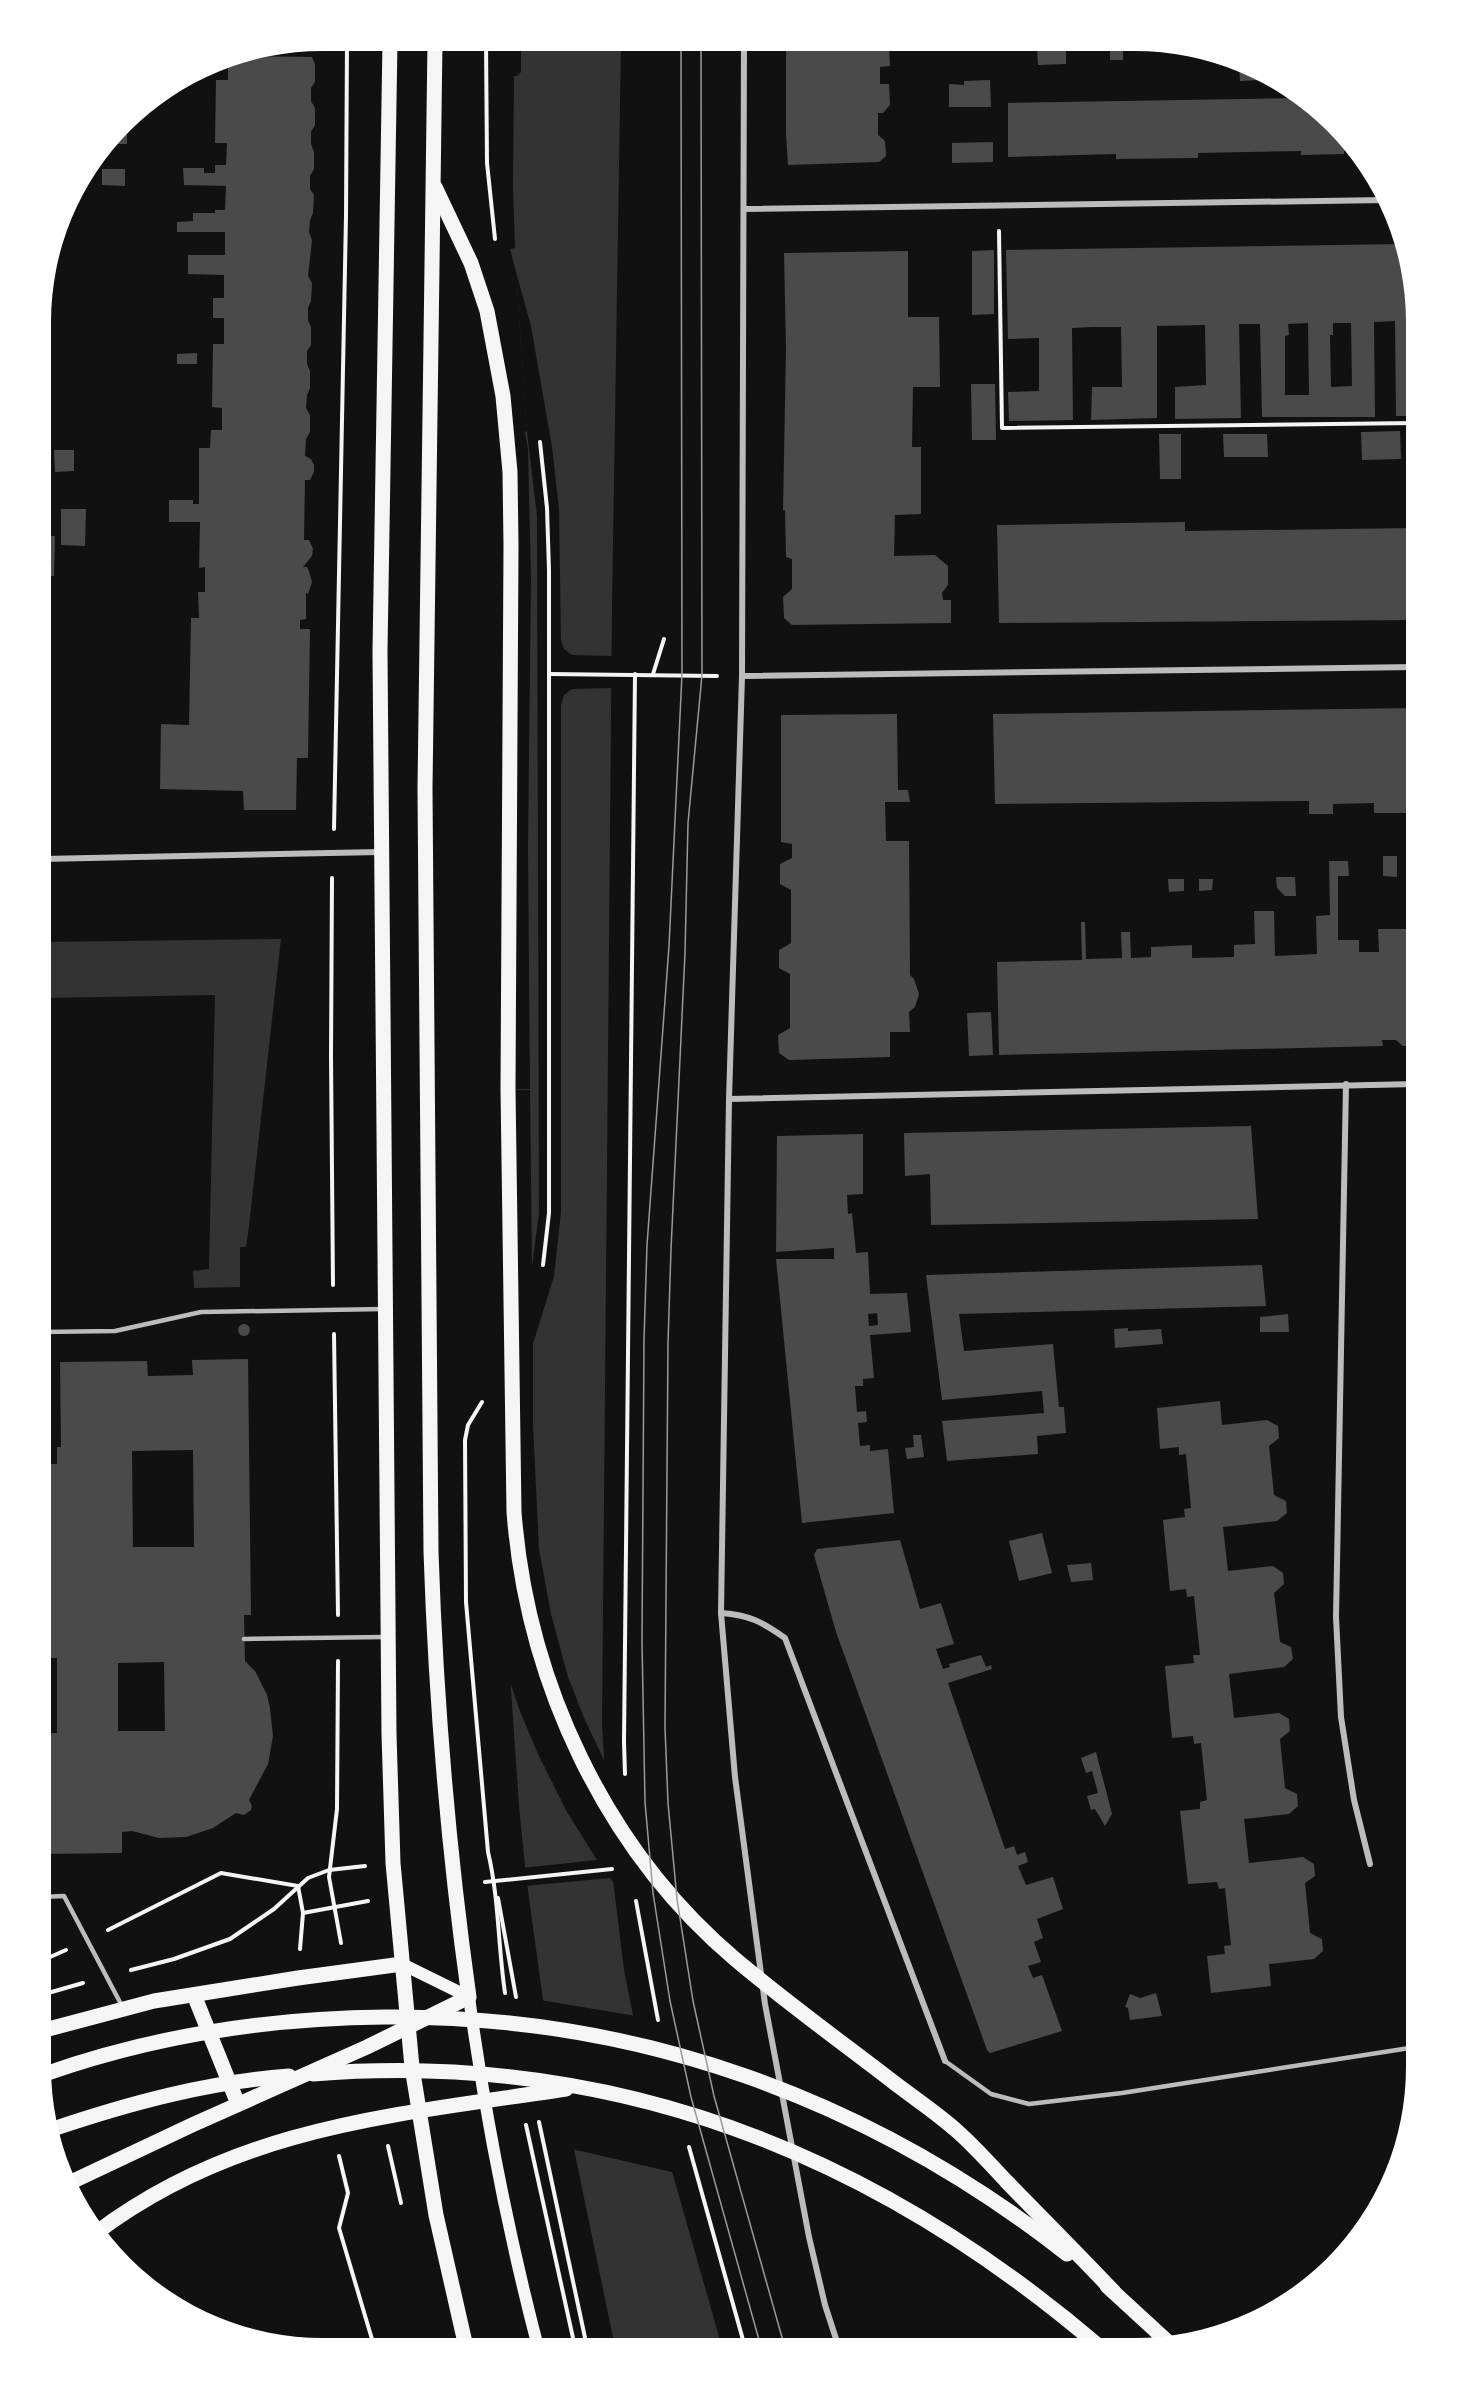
<svg xmlns="http://www.w3.org/2000/svg" width="1457" height="2389" viewBox="0 0 1457 2389" font-family="'Open Sans',sans-serif">
  <style>
    .water { fill: #333 }
    .pier { fill: #111 }
    .building { fill: #4a4a4a; fill-rule: evenodd }
    .lines { fill: none; stroke-linecap: round; stroke-linejoin: round }
    .path { stroke: #f5f5f5; stroke-width: 4 }
    .service { stroke: #bcbcbc; stroke-width: 4.5 }
    .minor { stroke: #bcbcbc; stroke-width: 6 }
    .secondary { stroke: #f5f5f5; stroke-width: 12 }
    .primary { stroke: #f5f5f5; stroke-width: 15 }
    .tram { stroke: #9a9a9a; stroke-width: 1.5 }
  </style>
  <rect width="100%" height="100%" fill="#111"/>
  <g class="water">
    <path d="M521,41H621L612,607L602,1723L610,1855L624,1970L634,2020L669,2161L722,2347H615L543,2000L526,1876L519,1806L506,1615L508,1440L502,1089H530L528,848L531,578L528,449L525,432L527,431L516,272L510,249L515,248L513,188L514,76H517L521,72Z"/>
    <path d="M281,939L249,1226L246,1247H240V1287L194,1288L193,1271L209,1269L215,995L42,998V942Z"/>
  </g>
  <g class="pier">
    <path d="M516,272L531,326L552,447L559,509L561,640L564,649L572,655L614,656V688L572,689L564,695L561,705V1212L554,1276L533,1344V1425L539,1549L551,1614L568,1677L584,1718L607,1766L613,1854L618,1889L610,1878L524,1886L522,1868L597,1860L567,1812L538,1754L520,1711L507,1674L503,1615L505,1377L499,1089L530,1090L532,1267L539,1213L537,516L527,432Z"/>
    <path d="M540,2000L636,2016L676,2173L572,2149Z"/>
  </g>
  <g class="building">
    <path d="M320,41V51H274V50Z"/>
    <path d="M786,42H886L889,45L890,66L880,67V84H889L890,105L883,113H878V135L885,141L886,156L879,162L788,165L786,134Z"/>
    <rect x="1110" y="43" width="13" height="17"/>
    <path d="M1037,46H1066V64L1038,65Z"/>
    <path d="M243,56L312,57L315,64V82L311,88V101L315,108V125L311,132V144L314,152V169L310,176V189L314,195L313,213L310,220L309,232L312,240L308,276L312,283L311,301L308,308V320L311,327V345L307,351V364L310,371V388L307,395L306,408L310,415V432L306,439L305,456L311,459L314,465V472L310,480H305L304,540H309L313,549L312,556L303,567H307L309,571L312,582L308,594L306,593V619L300,620V629H310L308,758H297L296,810H244L243,791L160,789L161,724L189,725L191,618H199L198,592H205V567L199,568L200,522H169V500H193V504H199V448H210L211,430H222V408L212,407L213,344H224V318H213V298H224V275L188,274V255H225V232H177V222L193,221V213H215V210H225L226,186L184,185L183,168H204V173H215V165H226L227,143H215L216,80H228V59Z"/>
    <path d="M1239,64H1246L1258,71L1259,80L1240,81Z"/>
    <path d="M990,80L991,107H949V84L964,85V81Z"/>
    <path d="M1305,98L1358,151H1344V154L1301,155V151L1198,153V158H1194L1116,159V154L1008,157V103Z"/>
    <path d="M125,125H127V144H110Z"/>
    <path d="M993,142V162L952,163V143Z"/>
    <path d="M102,169H125V186L102,185Z"/>
    <path d="M1401,244L1417,322L1416,416H1396L1395,321L1374,322L1375,417H1262L1260,324H1239L1241,418L1175,419V387L1206,385L1205,325L1157,326V418L1091,420L1092,387H1122L1121,327H1092L1072,328L1073,420L1009,421L1008,392L1039,391V338L1008,339L1006,250ZM1308,323L1309,395H1285V336L1289,335L1288,324ZM1333,323H1351L1352,386L1331,387L1330,335H1333Z"/>
    <path d="M994,250V314L972,315V251Z"/>
    <path d="M908,251V317H939L940,387H913L912,447H921V514L895,515L894,556L935,555L948,566V585L942,593L943,600H951V623L792,625L784,618L783,597L792,589V559L786,557L785,510H783L786,348L784,253Z"/>
    <path d="M197,353V364H177V354Z"/>
    <path d="M971,384H995L996,440H972Z"/>
    <path d="M1400,431L1401,459L1362,460L1361,432Z"/>
    <path d="M1159,434H1181V479H1160Z"/>
    <path d="M1223,434H1267L1268,457H1224Z"/>
    <path d="M54,450H74V471L55,472Z"/>
    <path d="M61,509H86L85,546L61,545Z"/>
    <path d="M1185,522V531L1416,528V620L999,623L997,525Z"/>
    <path d="M43,536H55L54,576H42Z"/>
    <path d="M1416,708V813H1374V803L1333,804V814H1309V801L995,804L993,714Z"/>
    <path d="M897,714L898,790H908L910,802H885L886,841H909L910,975L914,979L919,994L915,1007L909,1012L910,1032H890V1057L789,1060L779,1053L778,1035L790,1028V974L779,968V950L791,943V890L780,884V864L792,858V844L781,842V715Z"/>
    <path d="M1383,856H1397V877L1383,876Z"/>
    <path d="M1329,861H1348L1349,876H1338V940H1359V952H1379L1378,929H1416V1046H1403L1396,1040H1382L1383,1046L999,1055L997,962L1082,960L1081,922H1085L1086,959L1122,958L1121,932H1130L1131,958L1151,957V947L1192,945V958L1234,957V945L1255,944L1254,911H1274L1275,956L1317,954L1316,916L1330,915Z"/>
    <path d="M1276,877H1295L1296,896H1285L1277,888Z"/>
    <path d="M1168,879H1184V891L1169,892Z"/>
    <path d="M1199,879H1213L1212,890L1199,891Z"/>
    <path d="M991,1012L993,1055L969,1056L967,1013Z"/>
    <path d="M1251,1126L1258,1219L931,1225L930,1174L905,1176L904,1133Z"/>
    <path d="M863,1134V1194L847,1195L848,1214L852,1213L856,1253L868,1252L870,1294L907,1293L911,1332L870,1335L874,1378L863,1379V1386H855L857,1412L866,1411L867,1422L858,1423L860,1446L870,1445V1451L888,1449L894,1513L802,1523L776,1259H834V1248L776,1252L777,1136ZM877,1313L878,1325L869,1326L868,1314Z"/>
    <path d="M1262,1265L1266,1306L959,1314L964,1351L1053,1344L1059,1407H1064L1066,1433L1037,1436L1038,1454L947,1461L942,1421L1044,1413L1042,1391L942,1400L926,1275Z"/>
    <path d="M1288,1314L1289,1332H1260V1317Z"/>
    <circle cx="244" cy="1330" r="6"/>
    <path d="M1128,1328V1331L1161,1329L1163,1344L1115,1348L1114,1329Z"/>
    <path d="M248,1359L251,1615H244L245,1661L255,1671L267,1695L270,1708L273,1736L268,1764L249,1800L252,1806L251,1810L244,1815L236,1813L213,1828L186,1837L159,1838L132,1831L122,1832V1853L41,1854V1830H51V1820H41V1733H57V1658H41V1464H57V1447H61L60,1362L147,1361L148,1376L193,1375L192,1360ZM193,1450L194,1547H133L132,1451ZM164,1662L165,1731H118V1663Z"/>
    <path d="M1220,1401L1222,1425L1267,1420L1278,1426L1279,1438L1269,1446L1274,1495L1286,1501L1287,1513L1277,1521L1223,1527L1228,1571L1273,1566L1283,1573L1284,1584L1274,1593L1280,1642L1291,1647L1293,1659L1284,1667L1229,1674L1234,1718L1279,1713L1289,1719L1290,1731L1280,1739L1285,1788L1297,1794L1298,1806L1289,1814L1244,1819L1249,1863L1303,1857L1314,1864L1315,1876L1305,1883L1310,1933L1322,1939L1323,1951L1314,1959L1269,1964L1271,1986L1211,1993L1207,1956L1225,1954L1224,1946L1231,1945L1225,1888L1219,1889L1217,1882L1188,1884L1180,1811L1200,1809V1802L1207,1800L1201,1743L1194,1744L1193,1736L1172,1738L1165,1666L1194,1663L1193,1655H1200L1194,1596L1187,1597L1186,1589L1170,1591L1163,1520L1185,1517L1184,1509L1191,1508L1186,1454L1179,1455V1447L1160,1449L1157,1408Z"/>
    <path d="M913,1435H921L924,1457L907,1459L905,1448L914,1447Z"/>
    <path d="M1042,1533L1052,1573L1019,1581L1009,1541Z"/>
    <path d="M900,1540L920,1609L941,1603L954,1644L936,1649L943,1669L950,1667L949,1664L981,1655L986,1667L991,1665L992,1669L948,1683L1005,1849L1014,1846L1017,1855L1025,1852L1028,1862L1018,1866L1026,1885L1053,1877L1063,1909L1037,1919L1043,1938L1034,1942L1041,1962L1028,1966L1033,1978L1042,1975L1062,2031L990,2053L987,2050L836,1632L814,1555L817,1549Z"/>
    <path d="M1091,1563L1093,1580L1071,1582L1067,1565Z"/>
    <path d="M1096,1752L1112,1814L1105,1826L1095,1809L1091,1810L1087,1796L1098,1793L1092,1771L1086,1773L1081,1758Z"/>
    <path d="M1156,1993L1162,2016L1130,2020L1128,2008L1125,2007L1130,1994L1140,1998Z"/>
  </g>
  <g class="lines">
    <g class="path">
      <path d="M486,41L487,163L495,239"/>
      <path d="M999,231L1002,428L1416,423"/>
      <path d="M540,442L547,508L549,570V1213L543,1265"/>
      <path d="M549,674L717,676"/>
      <path d="M653,674L664,639"/>
      <path d="M334,829L346,216L347,41"/>
      <path d="M332,878L331,1056L333,1285"/>
      <path d="M334,1334L338,1615"/>
      <path d="M482,1402L468,1425L465,1440L466,1602L488,1852C499,1898 498,1946 505,1993"/>
      <path d="M338,1661L337,1809L329,1877L341,1943"/>
      <path d="M625,1774L624,1742L635,674"/>
      <path d="M485,1882L612,1869"/>
      <path d="M498,1898L516,1997"/>
      <path d="M636,1901L658,2020"/>
      <path d="M303,1913L368,1901"/>
      <path d="M108,1930L221,1873L298,1886L303,1913L300,1949"/>
      <path d="M41,1961L66,1950"/>
      <path d="M131,1970L174,1959L230,1939L274,1909L308,1878L329,1870L365,1866"/>
      <path d="M41,1995L83,1983"/>
      <path d="M539,2122L587,2347"/>
      <path d="M526,2125L575,2347"/>
      <path d="M388,2146L401,2203"/>
      <path d="M689,2147L745,2347"/>
      <path d="M339,2156L348,2193L339,2228L374,2346"/>
    </g>
    <g class="service">
      <path d="M41,1332L115,1331L201,1312L383,1309"/>
      <path d="M244,1639L384,1637"/>
      <path d="M41,1897L64,1896L122,2006"/>
      <path d="M945,2061L991,2094L1029,2104L1122,2093L1416,2047"/>
    </g>
    <g class="minor">
      <path d="M744,42L742,676L729,1099L721,1613L735,1777L765,2004L809,2237L825,2305L839,2348"/>
      <path d="M744,209L1387,200"/>
      <path d="M742,676L1416,667"/>
      <path d="M42,859L380,852"/>
      <path d="M1346,1084L1336,1617L1341,1717L1354,1800L1370,1864"/>
      <path d="M729,1099L1416,1084"/>
      <path d="M721,1613C750,1615 762,1622 785,1638L945,2061"/>
    </g>
    <path class="secondary" d="M402,1964L469,1997C485,2115 508,2232 538,2347"/>
    <g class="primary">
      <path d="M390,41L380,651L389,1734L393,1863L412,2067L436,2215L466,2347"/>
      <path d="M435,187L471,263L487,311L503,396L510,472L511,545L508,1089L514,1512C527,1681 605,1849 735,1959C786,2002 840,2041 892,2081C914,2098 937,2113 957,2131C975,2147 991,2165 1007,2182C1043,2219 1079,2255 1114,2292"/>
      <path d="M194,1995L238,2104"/>
      <path d="M41,2031L154,2001L298,1978L402,1964"/>
      <path d="M313,2074C615,2050 874,2153 1101,2348"/>
      <path d="M42,2075C152,2036 268,2018 385,2017C638,2015 868,2098 1067,2254"/>
      <path d="M53,2129C130,2103 208,2082 289,2076"/>
      <path d="M67,2184L192,2125L367,2047L469,1997C448,1848 436,1702 431,1552L425,789L435,41"/>
      <path d="M96,2233C237,2126 396,2115 566,2089"/>
      <path d="M1107,2286L1168,2342"/>
    </g>
    <g class="tram">
      <path d="M681,42L682,674L669,946L647,1245L644,1340L642,1642L645,1802L653,1893L670,2001L691,2097L761,2347"/>
      <path d="M701,42L702,675L688,823L685,953L671,1249L668,1343L665,1728L668,1803L677,1899L693,2001L714,2096L785,2348"/>
    </g>
  </g>
  <path d="M0 0H1457V2389H0ZM322 51H1135A271 271 0 0 1 1406 322V2067A271 271 0 0 1 1135 2338H322A271 271 0 0 1 51 2067V322A271 271 0 0 1 322 51Z" fill="#fff" fill-rule="evenodd"/>
</svg>
